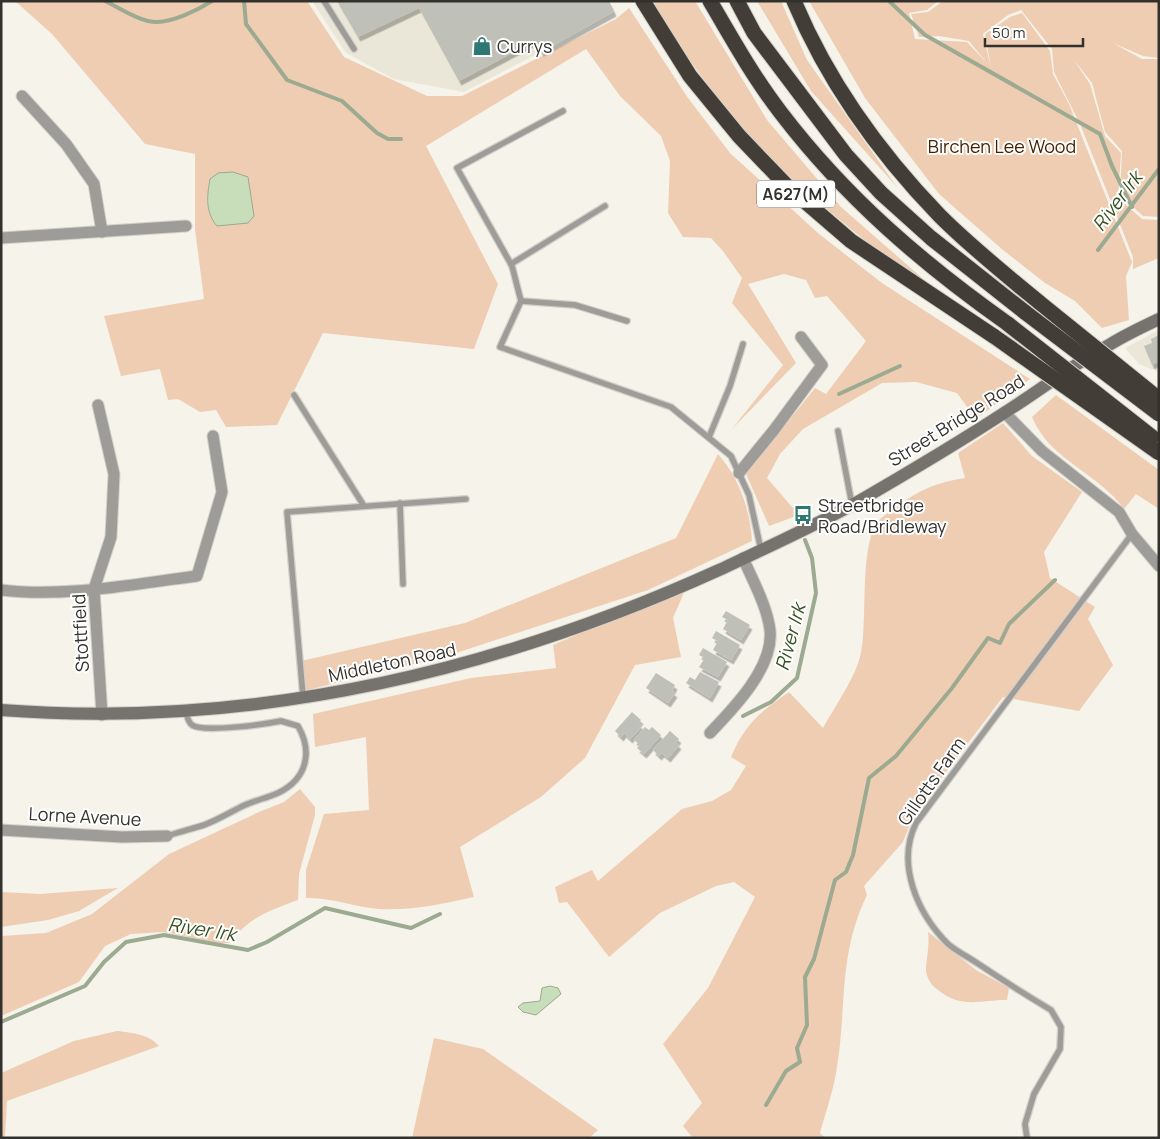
<svg xmlns="http://www.w3.org/2000/svg" width="1160" height="1139" viewBox="0 0 1160 1139" font-family="Manrope,sans-serif">
  <style>
    .built { fill: #ebe7d8 }
    .green { fill: #efcdb3 }
    .water { fill: #c8deba; stroke: #9baa90 }
    .lines { fill: none; stroke-linecap: round; stroke-linejoin: round }
    .stream { stroke: #9baa90; stroke-width: 4 }
    .building { fill: #bfc0b8; filter: url(#shadow) }
    .lane-casing { stroke: #d2d0c8; stroke-width: 8 }
    .street-casing { stroke: #d2d0c8; stroke-width: 13 }
    .secondary-casing { stroke: #d2d0c8; stroke-width: 14 }
    .highway-casing { stroke: #d2d0c8; stroke-width: 17 }
    .lane { stroke: #9e9c99; stroke-width: 5.5 }
    .street { stroke: #9e9c99; stroke-width: 11 }
    .secondary { stroke: #76736e; stroke-width: 12 }
    .highway { stroke: #423e37; stroke-width: 15 }
    .highway-bridge-casing { stroke: #d2d0c8; stroke-width: 17; stroke-linecap: butt }
    .highway-bridge { stroke: #423e37; stroke-width: 15 }
    .labels { text-anchor: middle; dominant-baseline: central; stroke-width: 4; stroke-linejoin: round; paint-order: stroke }
    .shield { fill: #fff; stroke: #706f6c; stroke-width: 1 }
    .shield-label { font-size: 16px; font-weight: bold; fill: #32312d }
    .poi-label { font-size: 18px; fill: #32312d; stroke: #fff; text-anchor: start }
    .park-label { font-size: 18px; fill: #442202; stroke: #fff }
    .street-label { font-size: 18px; fill: #32312d; stroke: #fff }
    .water-label { font-size: 19px; font-style: italic; fill: #35511f; stroke: #fff }
  </style>
  <defs>
    <filter id="shadow"><feDropShadow dx="2.5" dy="4.5" stdDeviation="0" flood-color="#0004"/></filter>
  </defs>
  <rect width="100%" height="100%" fill="#f5f3ea"/>
  <g class="built">
    <path d="M312,1H609L615,13L464,92L394,79L346,53Z"/>
    <path d="M1159,330V372L1139,364L1125,348Z"/>
  </g>
  <g class="green">
    <path d="M15,1H307L344,57L427,96H462L616,19L629,8L688,98L730,153L819,234L882,283L1030,379L976,419L957,393L916,382L882,383L803,429L780,454L767,478L799,515L769,526L746,474L815,388L826,394L866,341L827,296L815,298L806,280L784,274L748,284L796,363L732,429L783,365L732,303L742,278L723,251L711,238L683,237L668,213L670,161L661,136L620,96L586,49L426,146L498,284L474,349L323,333L277,425L226,427L216,410L200,412L178,399L168,400L160,369L121,376L104,316L204,299L195,229V154L145,144L52,34Z"/>
    <path d="M651,1H695L767,120L841,207L937,291L867,242L785,175L743,133L664,25Z"/>
    <path d="M757,1H781L807,60L897,187L811,91Z"/>
    <path d="M809,1H938L927,10L909,13L915,39L967,42L987,63L969,41L939,36L919,37L911,14L928,12L943,1H1159V58L1143,56L1113,43L1142,59H1159V217L1143,216L1120,195L1122,151L1105,132L1092,83L1074,60L1090,84L1105,136L1121,153L1118,198L1142,219L1159,220V258L1133,269V257L1080,124L1054,72L1052,49L1021,10L1008,15L983,34L991,68L985,34L1010,17L1022,13L1050,51L1053,74L1069,104L1132,262L1126,276L1129,320L1102,328L1075,301L1045,283L1003,250L939,194L865,98Z"/>
    <path d="M1056,395L1159,470V509L1136,494L1124,509C1099,473 1050,461 1032,417Z"/>
    <path d="M1003,423L1032,456L1082,492L1044,552L1050,578L1095,607L1088,619L1113,665L1079,711L1003,697L914,814L903,842L864,886L867,895C838,955 847,1005 837,1067C834,1089 826,1111 820,1133L825,1138H693L683,1126L702,1103L663,1044L708,988L755,897L734,882L716,886L660,913L609,957L567,902L559,903L555,887L592,870L598,881L682,809L712,801L731,790L746,766L731,757C745,724 760,712 789,692L823,728C835,706 856,677 861,653C868,621 859,545 878,522C883,515 893,510 899,505C918,490 941,481 965,478L958,453Z"/>
    <path d="M718,454C739,478 750,509 752,541L648,590L447,656L299,692L297,662L465,623L676,538Z"/>
    <path d="M686,588L673,618L681,657L635,665L585,758L541,797L460,847L474,897C442,904 412,911 379,909C354,907 331,897 306,898V870L324,814L369,810L366,737L315,747L313,714L471,678L556,668L553,645Z"/>
    <path d="M300,789L315,807V815L299,874L298,900C266,912 252,916 229,943H219L163,932L131,934L105,946L79,982L1,1016V936L46,933L92,914L169,854L259,812L284,802Z"/>
    <path d="M118,888L79,911L48,920L1,927V892L40,894Z"/>
    <path d="M928,932L976,970L1009,988L1007,1000C979,1000 961,1009 938,990C932,986 927,979 926,971C926,958 930,946 928,932Z"/>
    <path d="M117,1031C132,1033 149,1034 159,1046L7,1101L5,1138H1V1073L74,1041Z"/>
    <path d="M434,1038L483,1049L598,1130L589,1138H412Z"/>
  </g>
  <g class="water">
    <path d="M233,172L248,177L254,216L248,223L217,226C205,212 207,196 210,179L218,173Z"/>
    <path d="M550,986L558,988L561,994L536,1015L523,1012L518,1007L523,1003L540,1001L542,988Z"/>
  </g>
  <g class="lines">
    <g class="stream">
      <path d="M105,1C120,8 140,22 157,22C173,22 198,10 212,1"/>
      <path d="M244,1L246,24L287,80L342,101L377,133L388,139H401"/>
      <path d="M889,1L925,35L1100,134L1112,166L1132,207"/>
      <path d="M1098,250L1159,169"/>
      <path d="M839,394L900,366"/>
      <path d="M743,716L771,702L797,678L816,593L812,558L805,540"/>
      <path d="M1,1022L85,986L104,962L126,942L164,935L248,950L267,942L325,908L411,928L440,914"/>
      <path d="M766,1105L786,1071L800,1062L797,1048L807,1025L805,977L814,959L835,880L846,872L853,855L869,778L896,756L952,688L988,638L1000,643L1009,624L1055,580"/>
    </g>
  </g>
  <g class="building">
    <path d="M337,1H609L614,12L541,52L535,41L459,81L419,8L358,37Z"/>
    <path d="M1159,335V357L1157,358L1158,362L1152,365L1144,346L1152,343L1151,339Z"/>
    <path d="M726,611L750,625L741,640L723,629L728,620L722,617Z"/>
    <path d="M716,631L740,645L731,660L713,650L718,641L712,638Z"/>
    <path d="M703,648L727,662L718,677L699,667L705,658L699,655Z"/>
    <path d="M700,672L719,682L710,698L686,683L690,677L695,680Z"/>
    <path d="M656,673L675,685L672,691L675,693L668,703L646,688Z"/>
    <path d="M632,712L641,720L638,723L642,726L630,739L624,733L621,737L615,731Z"/>
    <path d="M645,727L649,730L652,727L661,735L644,754L637,748L640,745L634,740Z"/>
    <path d="M670,731L679,739L676,742L679,745L668,758L662,753L659,756L653,750Z"/>
  </g>
  <g class="lines">
    <g class="lane-casing">
      <g id="lane">
        <path d="M324,1L354,49"/>
        <path d="M563,111L457,168L512,266L521,301L500,347L671,407L731,456L749,495L761,550"/>
        <path d="M511,264L605,206"/>
        <path d="M521,301L575,305L627,321"/>
        <path d="M294,395L364,506"/>
        <path d="M838,431L852,505"/>
        <path d="M709,437L730,386L743,344"/>
        <path d="M400,503L403,584"/>
        <path d="M303,696L287,512L466,499"/>
        <path d="M167,836C179,832 191,829 204,825C218,820 232,811 245,805C256,800 267,798 278,793C307,779 313,752 298,726L281,721C266,724 203,733 192,725C188,722 187,717 186,712"/>
        <path d="M1027,1138L1025,1124L1034,1094L1060,1049L1061,1027L1051,1010C1026,995 1001,979 977,963C968,957 956,951 948,944C917,913 896,864 916,823L1132,534"/>
      </g>
    </g>
    <g class="street-casing">
      <g id="street">
        <path d="M22,96L66,144L94,184L102,232"/>
        <path d="M1,238L186,226"/>
        <path d="M98,405L114,474L111,537L94,589L102,715"/>
        <path d="M1005,413L1042,451L1119,512L1132,534L1159,566"/>
        <path d="M739,473L774,430L822,365L801,337"/>
        <path d="M1,590C65,598 133,584 197,576L222,492L213,436"/>
        <path d="M710,733C734,708 774,667 770,630C767,606 753,581 743,558"/>
        <path d="M1,830L122,837L167,836"/>
      </g>
    </g>
    <g class="secondary-casing">
      <path id="secondary" d="M1,710C251,729 492,673 719,570C764,549 810,528 854,504C904,475 955,445 1004,413C1039,391 1072,365 1109,345C1125,335 1142,327 1159,319"/>
    </g>
    <g class="highway-casing">
      <g id="highway">
        <path d="M643,1L690,76L739,136L786,185L851,241L995,337"/>
        <path d="M710,1C732,39 754,78 781,113C846,198 922,263 1008,324"/>
        <path d="M737,1L754,33L846,155L881,193L931,238L1026,313"/>
        <path d="M794,1C828,82 879,153 940,216C971,247 1006,275 1040,303"/>
      </g>
    </g>
    <use href="#lane" class="lane"/>
    <use href="#street" class="street"/>
    <use href="#secondary" class="secondary"/>
    <use href="#highway" class="highway"/>
    <g class="highway-bridge-casing">
      <g id="highway-bridge">
        <path d="M1040,303L1159,399"/>
        <path d="M1026,313L1159,414"/>
        <path d="M1008,324L1152,437"/>
        <path d="M995,337L1159,453"/>
      </g>
    </g>
    <use href="#highway-bridge" class="highway-bridge"/>
  </g>
  <defs>
    <g id="shop-bare" transform="scale(1.5)"><path d="M-5-2.5h2.3a2.7 3.5 0 0 1 5.4 0H5L5.5 6h-11ZM-1.5-2.5h3a1.5 2.3 0 0 0-3 0Z" fill="#2f7772" stroke="#fff" stroke-width="2.5" paint-order="stroke"/></g>
    <g id="bus-bare" transform="scale(1.5)"><path d="M-5-6H5V4H4V6H2V4H-2V6H-4V4H-5ZM-3.5-4V0h7V-4ZM-3.5 1.2v1.5H-2V1.2ZM2 1.2v1.5H3.5V1.2Z" fill="#2f7772" stroke="#fff" stroke-width="2.5" paint-order="stroke"/></g>
  </defs>
  <g fill-rule="evenodd">
    <use href="#shop-bare" x="482" y="46"/>
    <use href="#bus-bare" x="803" y="515"/>
  </g>
  <g class="labels">
    <rect class="shield" x="757" y="180.5" width="78" height="27" rx="4"/>
    <g class="shield-label">
      <text x="796" y="194">A627(M)</text>
    </g>
    <g class="poi-label">
      <text x="497" y="46">Currys</text>
      <text x="818" y="505">Streetbridge<tspan x="818" dy="21">Road/Bridleway</tspan></text>
    </g>
    <g class="park-label">
      <text x="1002" y="146">Birchen Lee Wood</text>
    </g>
    <g class="street-label">
      <text transform="translate(956 420) rotate(-32)">Street Bridge Road</text>
      <text transform="translate(80 633) rotate(-93)">Stottfield</text>
      <text transform="translate(392 662) rotate(-12)">Middleton Road</text>
      <text transform="translate(931 781) rotate(-55)">Gillotts Farm</text>
      <text transform="translate(85 816) rotate(3)">Lorne Avenue</text>
    </g>
    <g class="water-label">
      <text transform="translate(1117 201) rotate(-53)">River Irk</text>
      <text transform="translate(790 637) rotate(-75)">River Irk</text>
      <text transform="translate(202 929) rotate(9)">River Irk</text>
    </g>
  </g>
  <rect width="1160" height="1139" fill="none" stroke="#32312d" stroke-width="5"/>
  <path d="M985 38v8h98v-8" fill="none" stroke="#32312d" stroke-width="2.5"/>
  <text x="992" y="38" font-size="15" fill="#32312d" stroke="#ffffff" stroke-width="4" paint-order="stroke">50 m</text>
</svg>
